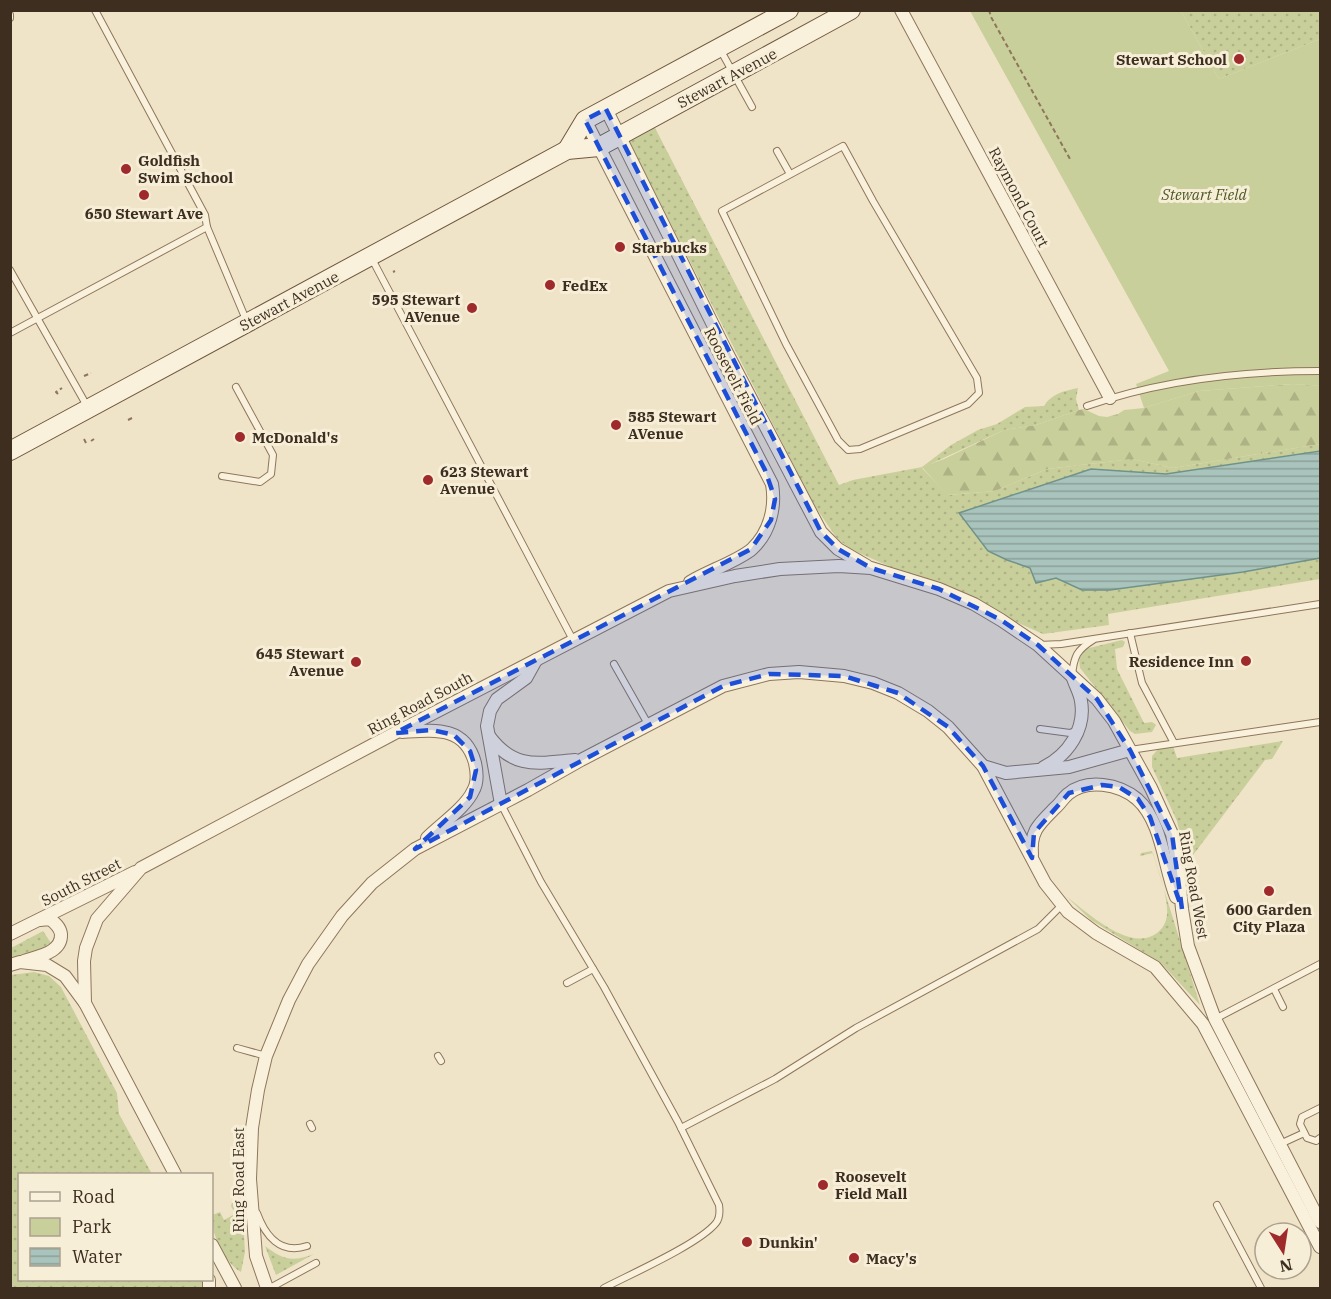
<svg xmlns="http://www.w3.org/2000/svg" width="1331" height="1299" viewBox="0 0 1331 1299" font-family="'IBM Plex Serif',serif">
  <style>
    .grass { fill: url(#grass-dots) }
    .forest { fill: url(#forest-firs) }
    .park { fill: #c9cf9b }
    .water { fill: url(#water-rules); stroke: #6f938a; stroke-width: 1.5 }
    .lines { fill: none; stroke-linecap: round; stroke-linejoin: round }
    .service-casing { stroke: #8d765c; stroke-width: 8 }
    .minor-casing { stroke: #8d765c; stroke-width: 14 }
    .secondary-casing { stroke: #6f573f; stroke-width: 20 }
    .path { stroke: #8d765c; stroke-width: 2; stroke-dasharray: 4.5 3; stroke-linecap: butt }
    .service { stroke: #faf1dc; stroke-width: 6 }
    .minor { stroke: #faf1dc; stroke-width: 12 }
    .secondary { stroke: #faf1dc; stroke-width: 18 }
    .marked { fill: #1d4ed8; fill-opacity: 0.2; stroke: #1d4ed8; stroke-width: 4.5; stroke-dasharray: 12 8; stroke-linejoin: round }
    .poi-dot { fill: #9e2a2b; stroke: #f7eed8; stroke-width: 2 }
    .labels { text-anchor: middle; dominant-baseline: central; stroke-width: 6; stroke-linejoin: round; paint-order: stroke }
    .poi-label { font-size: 15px; font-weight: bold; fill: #3d2e20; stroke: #f7eed8; text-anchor: start }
    .street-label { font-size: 15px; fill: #3d2e20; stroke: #f7eed8 }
    .park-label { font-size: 15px; font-style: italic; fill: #4d5a26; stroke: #f7eed8 }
  </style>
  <defs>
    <pattern id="grass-dots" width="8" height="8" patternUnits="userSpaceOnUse" patternTransform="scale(1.5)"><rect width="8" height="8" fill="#c9cf9b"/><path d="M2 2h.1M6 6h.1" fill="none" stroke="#aeb285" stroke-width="1.8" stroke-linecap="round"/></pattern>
    <pattern id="forest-firs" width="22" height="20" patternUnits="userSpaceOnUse" patternTransform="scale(1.5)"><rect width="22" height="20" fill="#c9cf9b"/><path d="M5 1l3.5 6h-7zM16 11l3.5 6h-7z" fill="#aeb285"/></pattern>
    <pattern id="water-rules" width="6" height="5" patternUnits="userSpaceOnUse" patternTransform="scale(1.5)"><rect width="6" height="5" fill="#a9c4bc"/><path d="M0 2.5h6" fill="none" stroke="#8ba098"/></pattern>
  </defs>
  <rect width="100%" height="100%" fill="#f0e4c8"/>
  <g class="grass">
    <path d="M1181,11H1320V39L1219,79Z"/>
    <path d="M652,122L839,485L853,480L922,467L951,445L978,430L997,424L1025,407L1044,406C1052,393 1065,391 1078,388L1076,399L1079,410L1036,425L1004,430L922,468L948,495L995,491L1047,469L1132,459L1173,468L1320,444V579L1108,614L1109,625L1043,634L850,549L836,537L814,505L626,136Z"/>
    <path d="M1122,640L1125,642L1123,647L1115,649L1117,669L1144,723L1152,722L1156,725L1152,732L1135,734L1130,731L1080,668L1079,659L1085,649Z"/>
    <path d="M1283,741L1272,759L1265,760L1187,863L1177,821L1152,767V756L1159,748L1173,746L1177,758Z"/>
    <path d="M1152,851L1200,1005L1161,963L1091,920L1067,897C1088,913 1130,953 1157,933C1165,927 1168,918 1167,908C1166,890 1158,871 1153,853L1140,856L1141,853Z"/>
    <path d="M43,931L51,943L11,964V948Z"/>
    <path d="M34,972L49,976L61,987L117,1093L119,1114L152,1174H20V1280H203V1288H11V975Z"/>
    <path d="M232,1203H242L245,1252L241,1272C224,1262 211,1234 212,1215L220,1212L224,1220L235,1214L231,1206Z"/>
    <path d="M265,1246C283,1260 293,1262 314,1254L276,1275Z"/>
  </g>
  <path class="forest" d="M1293,384L1320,386V444L1173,468L1132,459L1047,469L995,491L947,495L922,467L944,459L1004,430L1036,425L1079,410L1084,409L1099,416L1107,417L1118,414L1124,410L1144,408L1199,391Z"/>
  <path class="park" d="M970,11H1181L1219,79L1320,39V386L1292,384L1199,391L1144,408L1136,384L1169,371Z"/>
  <path class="water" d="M1320,451V558L1243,572L1110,590H1082L1056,578L1036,583L1030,568L1007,560L988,551L959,513L1091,469L1166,474Z"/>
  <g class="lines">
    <g class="service-casing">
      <g id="service">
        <path d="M95,10L205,215L207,227L247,322"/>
        <path d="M10,15V18"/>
        <path d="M721,51L752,107"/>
        <path d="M843,146L873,201L977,378L979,393L968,404L860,449L848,450L838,440L786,344L722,211Z"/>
        <path d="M777,151L790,174"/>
        <path d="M372,259L573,640"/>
        <path d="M10,270L87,406"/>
        <path d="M10,333L207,227"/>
        <path d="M1087,406C1161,380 1242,371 1320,371"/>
        <path d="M222,476L260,482L271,474L273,455L236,387"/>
        <path d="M1130,633L1142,683L1174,743"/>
        <path d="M1039,645L1061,644L1320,604"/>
        <path d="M614,664L648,724"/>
        <path d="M1072,675C1074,656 1077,650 1093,640"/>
        <path d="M1040,729L1070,733L1078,730"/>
        <path d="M1130,750L1320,722"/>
        <path d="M501,804L541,882L604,987L678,1122L719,1205C720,1212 720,1218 716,1223C699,1244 631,1274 604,1288"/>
        <path d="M567,983L593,969"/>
        <path d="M1274,989L1283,1007"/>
        <path d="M1215,1019L1320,964"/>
        <path d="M237,1048L266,1056"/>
        <path d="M438,1056L441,1061"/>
        <path d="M1320,1108L1302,1117L1300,1124L1307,1138L1316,1141L1320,1138"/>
        <path d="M310,1124L312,1128"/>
        <path d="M681,1128L775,1079L856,1028L1038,929L1062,905"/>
        <path d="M1280,1144L1304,1133"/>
        <path d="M1217,1205L1261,1288"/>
        <path d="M257,1213C265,1235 280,1255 307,1246"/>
        <path d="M270,1288L316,1263"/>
      </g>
    </g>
    <g class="minor-casing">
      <g id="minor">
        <path d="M901,10L1110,398"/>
        <path d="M606,109L725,349L821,532L838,549L867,566"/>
        <path d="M585,120L772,484C776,507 770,532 752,549C740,560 706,572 690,582"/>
        <path d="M402,732C433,730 465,725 475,763C477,772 478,783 473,791C466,807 440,825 427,838"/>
        <path d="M489,736C514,770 538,763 575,760"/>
        <path d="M983,766L1006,773L1069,767L1130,750"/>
        <path d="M1044,767C1068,755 1086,729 1081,701C1080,693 1075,685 1073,678"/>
        <path d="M501,804L487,726L490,711L497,699L526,678L536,660"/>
        <path d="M1032,855C1030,831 1039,824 1055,808C1060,804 1063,798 1068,794C1087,778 1119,784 1137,799C1162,821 1164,867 1176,897"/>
        <path d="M10,934L135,872"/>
        <path d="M24,961C38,956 62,953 61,934C60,927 55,923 50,919L40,920"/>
        <path d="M10,965L20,962L47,965L65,976L85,1003L175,1174"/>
        <path d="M85,1003L84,961L86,948L97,919L141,868L395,733L669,591L735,576L780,569L839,566L871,568L939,589L974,604L1001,620L1038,645L1097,699L1114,721L1151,788L1172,834L1178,866L1182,909L1188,946L1215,1019L1320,1222"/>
        <path d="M212,1245L235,1288"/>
        <path d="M209,1280V1288"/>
        <path d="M267,1288L256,1256L250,1179L252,1128L258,1090L266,1056L289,1000L308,964L342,916L372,883L415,849L528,790L581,760L723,686L769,674L799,672L844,676L873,683L898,693L928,711L948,727L983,766L1045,883L1068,912L1096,933L1155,967L1203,1024L1320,1247"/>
      </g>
    </g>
    <g class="secondary-casing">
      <g id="secondary">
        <path d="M567,150L585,120L789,10"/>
        <path d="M10,451L567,150L599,147L851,10"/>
      </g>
    </g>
    <g class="path">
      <path d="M989,10L991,17L1070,159"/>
      <path d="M393,272L395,271"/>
      <path d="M84,376L91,373"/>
      <path d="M58,394L56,392L62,388"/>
      <path d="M128,420L132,418"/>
      <path d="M84,439L86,443"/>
      <path d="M91,441L94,439"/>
    </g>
    <use href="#service" class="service"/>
    <use href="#minor" class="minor"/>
    <use href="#secondary" class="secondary"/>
  </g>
  <path class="marked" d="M606,109L821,532L838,549L871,568L939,589L1001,620L1038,645L1097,699L1130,750L1172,834L1182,909L1150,817L1138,799L1119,787L1102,785L1069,793L1034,833L1032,858L983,766L948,727L898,693L844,676L769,674L723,686L415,849L470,797L476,770L470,751L454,735L432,730L395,733L751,549L771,520L775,499L765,470L585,120Z"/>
  <g class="poi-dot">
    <circle cx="1239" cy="59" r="6"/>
    <circle cx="126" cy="169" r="6"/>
    <circle cx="144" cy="195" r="6"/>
    <circle cx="620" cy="247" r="6"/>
    <circle cx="550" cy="285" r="6"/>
    <circle cx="472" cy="308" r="6"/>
    <circle cx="616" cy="425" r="6"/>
    <circle cx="240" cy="437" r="6"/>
    <circle cx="428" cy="480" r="6"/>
    <circle cx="1246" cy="661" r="6"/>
    <circle cx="356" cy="662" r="6"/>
    <circle cx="1269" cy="891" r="6"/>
    <circle cx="823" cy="1185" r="6"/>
    <circle cx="747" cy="1242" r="6"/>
    <circle cx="854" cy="1258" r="6"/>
  </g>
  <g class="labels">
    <g class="poi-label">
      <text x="1227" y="59" text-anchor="end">Stewart School</text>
      <text x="138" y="160">Goldfish<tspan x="138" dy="17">Swim School</tspan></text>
      <text x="144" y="213" text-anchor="middle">650 Stewart Ave</text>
      <text x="632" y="247">Starbucks</text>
      <text x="562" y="285">FedEx</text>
      <text x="460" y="299" text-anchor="end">595 Stewart<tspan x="460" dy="17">AVenue</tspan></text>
      <text x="628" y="416">585 Stewart<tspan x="628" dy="17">AVenue</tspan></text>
      <text x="252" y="437">McDonald's</text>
      <text x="440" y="471">623 Stewart<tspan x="440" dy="17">Avenue</tspan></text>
      <text x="344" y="653" text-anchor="end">645 Stewart<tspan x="344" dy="17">Avenue</tspan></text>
      <text x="1234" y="661" text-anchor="end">Residence Inn</text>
      <text x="1269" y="909" text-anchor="middle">600 Garden<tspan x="1269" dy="17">City Plaza</tspan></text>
      <text x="835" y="1176">Roosevelt<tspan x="835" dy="17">Field Mall</tspan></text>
      <text x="759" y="1242">Dunkin'</text>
      <text x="866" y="1258">Macy's</text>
    </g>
    <g class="street-label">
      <text transform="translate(727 78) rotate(-28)">Stewart Avenue</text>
      <text transform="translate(1019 197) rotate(62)">Raymond Court</text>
      <text transform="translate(289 301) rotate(-28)">Stewart Avenue</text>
      <text transform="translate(733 376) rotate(63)">Roosevelt Field</text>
      <text transform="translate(420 703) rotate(-28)">Ring Road South</text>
      <text transform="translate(81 882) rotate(-27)">South Street</text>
      <text transform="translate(1194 885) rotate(80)">Ring Road West</text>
      <text transform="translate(238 1180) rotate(-90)">Ring Road East</text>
    </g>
    <g class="park-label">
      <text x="1204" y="194">Stewart Field</text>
    </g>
  </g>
  <rect width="1331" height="1299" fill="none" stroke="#3d2e20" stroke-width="24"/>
  <rect x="18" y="1173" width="195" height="108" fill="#f7eed8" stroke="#ada18e" stroke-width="1.5"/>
  <rect x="30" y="1192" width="30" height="9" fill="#faf1dc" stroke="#ada18e" stroke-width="1.5"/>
  <text x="72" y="1203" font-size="18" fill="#3d2e20">Road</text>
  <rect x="30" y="1218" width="30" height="18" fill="#c9cf9b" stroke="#ada18e" stroke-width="1.5"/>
  <text x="72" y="1233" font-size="18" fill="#3d2e20">Park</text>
  <rect x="30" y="1248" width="30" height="18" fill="url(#water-rules)" stroke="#ada18e" stroke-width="1.5"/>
  <text x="72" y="1263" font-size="18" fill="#3d2e20">Water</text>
  <g transform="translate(1283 1251) rotate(168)"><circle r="28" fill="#f7eed8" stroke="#ada18e" stroke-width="1.5"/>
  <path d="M0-4.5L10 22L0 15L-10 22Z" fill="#9e2a2b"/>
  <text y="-9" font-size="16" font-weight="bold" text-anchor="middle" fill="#3d2e20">N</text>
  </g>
</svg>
